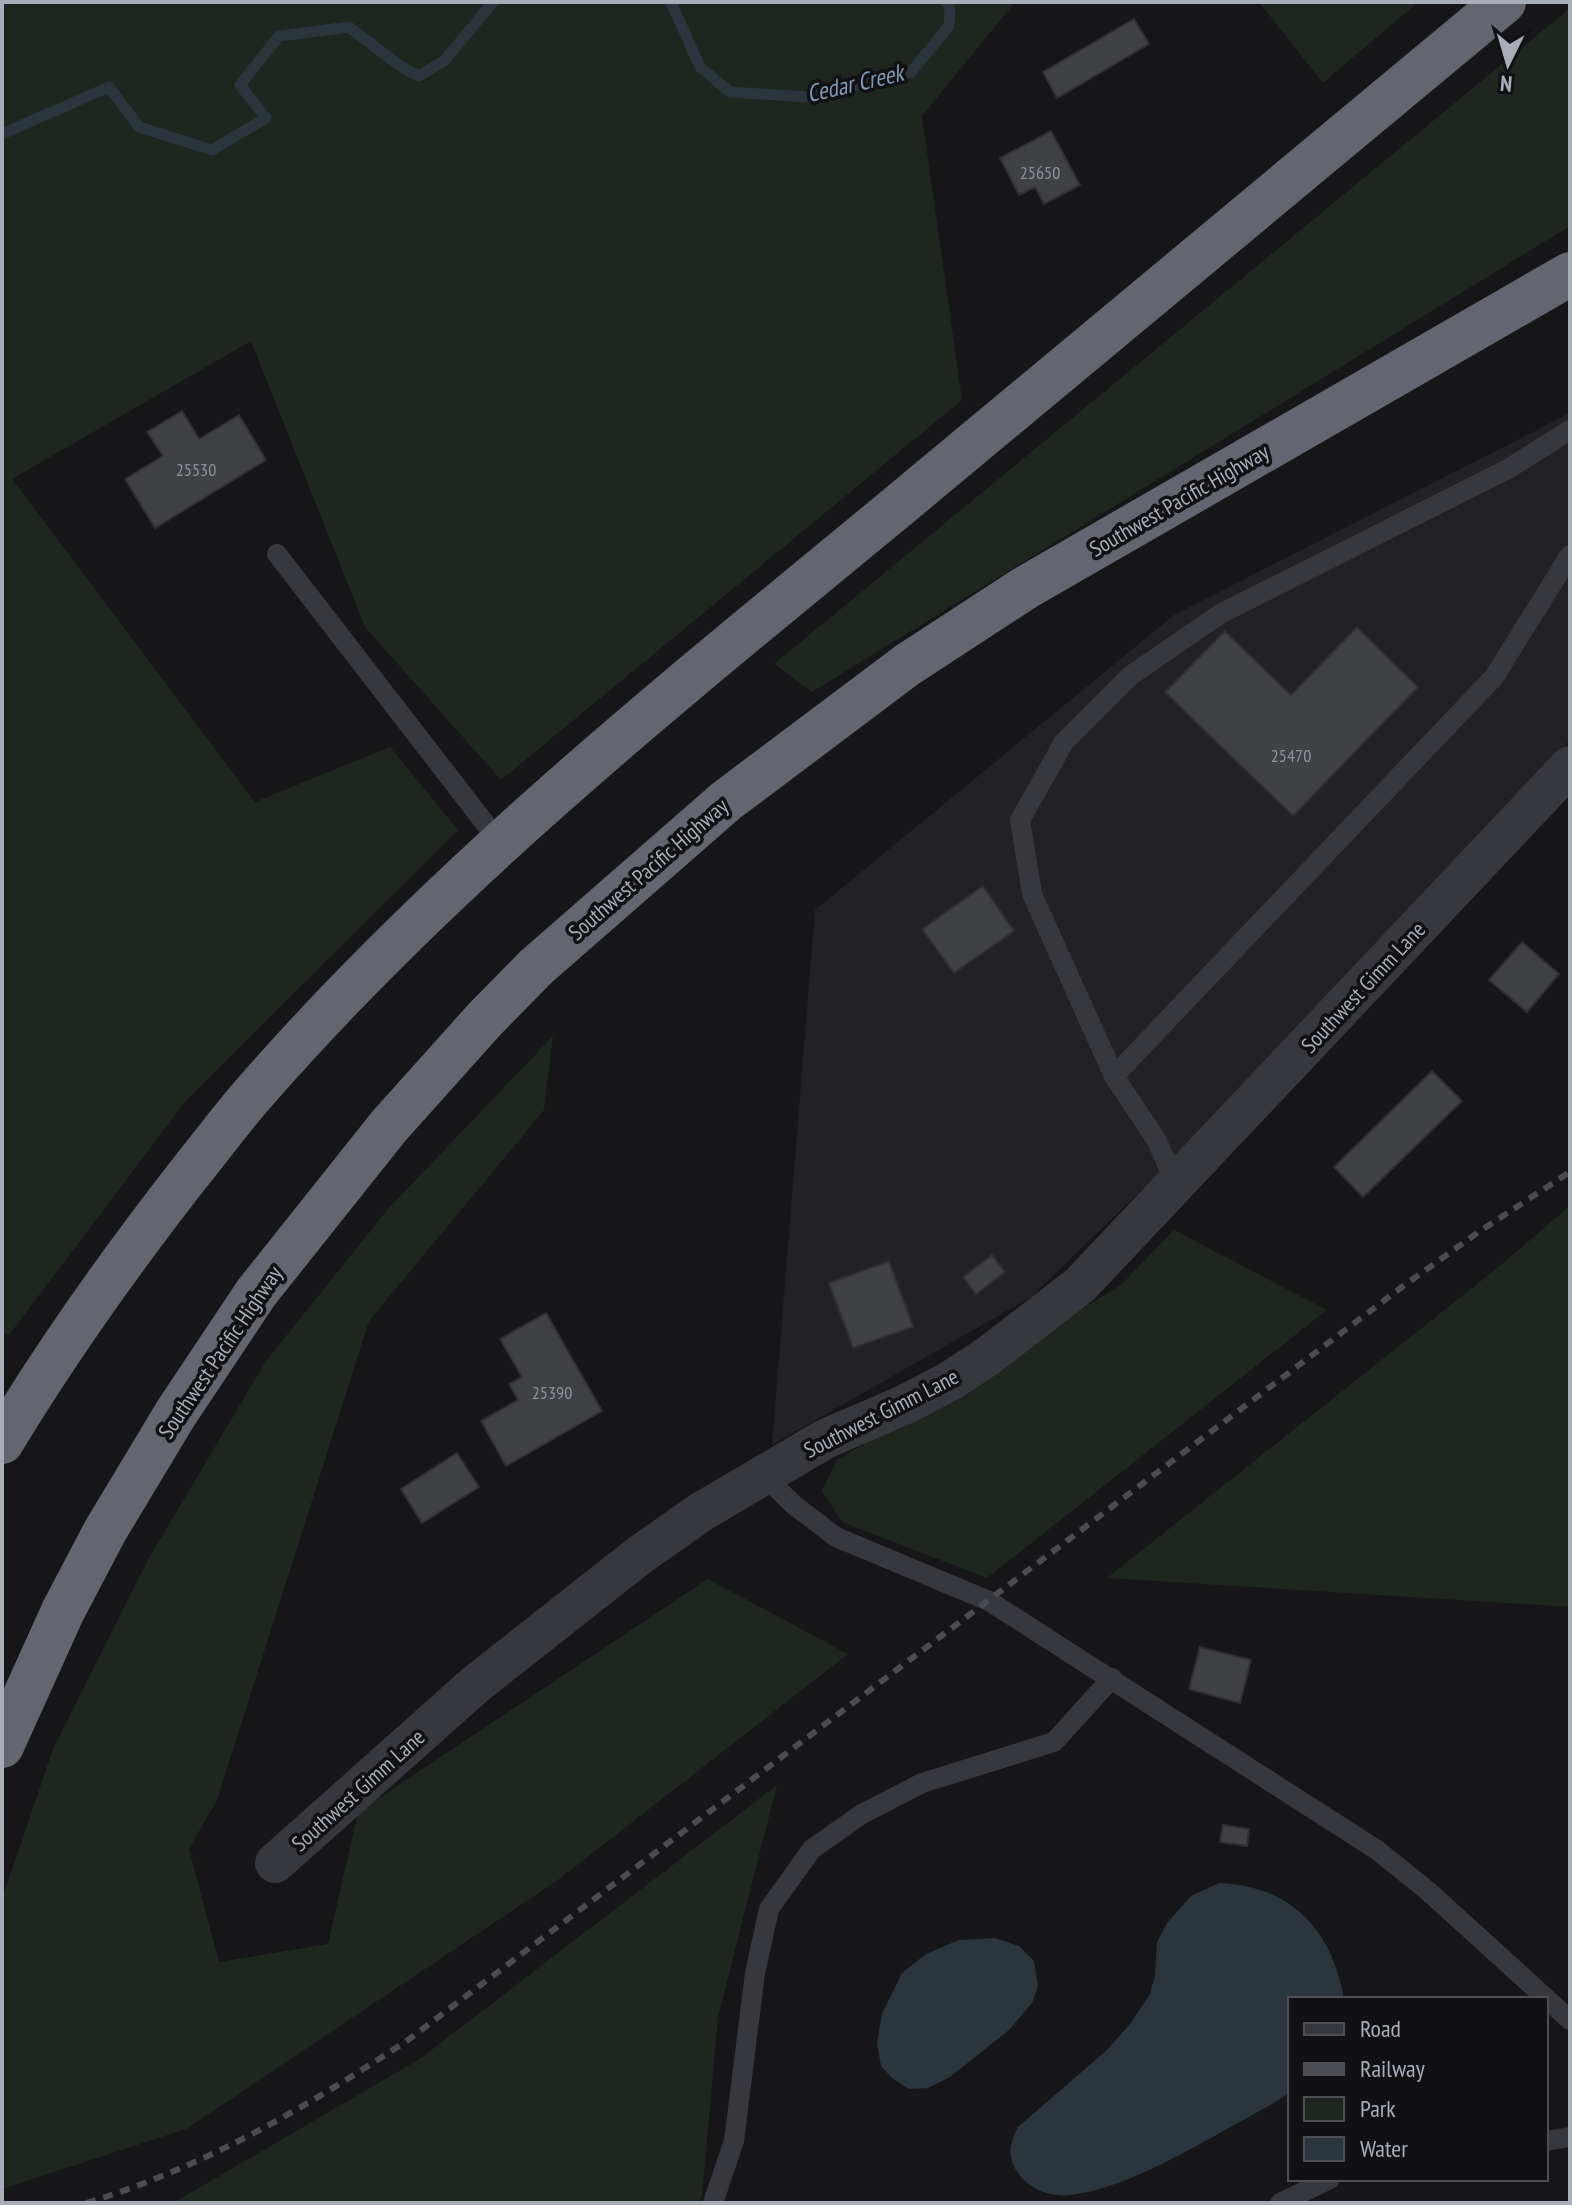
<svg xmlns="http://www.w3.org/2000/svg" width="1572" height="2205" viewBox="0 0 1572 2205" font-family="'PT Sans Narrow',sans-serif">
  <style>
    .built { fill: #222225 }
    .green { fill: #1e261f }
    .water { fill: #2c353c }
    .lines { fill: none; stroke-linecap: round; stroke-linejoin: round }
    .stream { stroke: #2c353c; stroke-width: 11 }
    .building { fill: #404145; stroke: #303034; stroke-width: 2 }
    .lane { stroke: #37383d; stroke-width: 20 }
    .street { stroke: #37383d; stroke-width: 40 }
    .highway { stroke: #63666e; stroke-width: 44 }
    .rail { stroke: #4a4c52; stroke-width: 6; stroke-dasharray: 10 8; stroke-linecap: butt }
    .labels { text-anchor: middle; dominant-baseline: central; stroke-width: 7; stroke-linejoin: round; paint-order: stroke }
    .number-label { font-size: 18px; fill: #8e929b }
    .street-label { font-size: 22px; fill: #a8adb8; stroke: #111113 }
    .water-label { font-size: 24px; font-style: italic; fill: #7f9bb3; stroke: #111113 }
  </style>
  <rect width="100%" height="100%" fill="#161618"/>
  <path class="built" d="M1570,413V740L1246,1089L1031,1297L772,1445L815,910L1174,615Z"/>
  <g class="green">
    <path d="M2,2H1015L922,116L962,400L501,780L365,627L251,341L12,479L255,802L390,747L458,830L185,1102L9,1335L2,1332Z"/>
    <path d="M1259,2H1418L1323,83Z"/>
    <path d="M1570,8V226L812,692L774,664Z"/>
    <path d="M553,1036L544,1110L369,1321L217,1800L189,1849L219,1962L328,1944L358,1812L708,1579L848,1654L558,1880L186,2129L2,2189V1899L53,1749L149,1558L266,1361L388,1209Z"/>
    <path d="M1570,1206V1607L1107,1578L1496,1269Z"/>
    <path d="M1174,1230L1327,1310L987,1578L842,1522L822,1491L836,1461L1122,1284Z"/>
    <path d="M777,1785L718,2017L702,2197L698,2203H173L421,2058Z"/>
  </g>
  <g class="water">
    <path d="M1219,1883C1291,1886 1332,1929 1344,1999H1290V2092C1276,2103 1259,2111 1243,2120C1196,2146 1123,2190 1070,2195C1052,2197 1033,2191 1021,2177C1007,2159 1008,2146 1018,2127L1107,2050L1130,2024L1150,1994L1155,1975L1157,1942L1167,1923L1191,1896Z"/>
    <path d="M995,1938L1019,1946L1034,1961L1038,1986L1032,2003L1009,2030L950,2077L928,2088L909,2089L893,2079L881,2066L877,2043L882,2014L902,1973L926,1954L959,1940Z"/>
  </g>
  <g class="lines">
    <g class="stream">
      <path d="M671,2L700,67L730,92L809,97L911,72L949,26L950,8L947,2"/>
      <path d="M2,134L109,87L139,127L212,150L266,118L240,85L279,36L349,27L403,68L419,76L444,61L493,2"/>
    </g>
  </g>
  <g class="building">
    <path d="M1134,19L1149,44L1057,98L1043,72Z"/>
    <path d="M1051,131L1080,185L1044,204L1035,187L1019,195L1000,158Z"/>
    <path d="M182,411L199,439L239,415L266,460L155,528L125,479L163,456L147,432Z"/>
    <path d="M1357,627L1418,687L1293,816L1165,692L1225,631L1291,695Z"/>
    <path d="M983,886L1014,931L954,973L922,929Z"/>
    <path d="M1522,942L1559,974L1527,1012L1489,980Z"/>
    <path d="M1432,1071L1462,1101L1363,1197L1334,1167Z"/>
    <path d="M992,1255L1005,1272L976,1294L963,1277Z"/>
    <path d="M889,1261L913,1327L853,1348L829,1283Z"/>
    <path d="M546,1313L602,1411L506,1466L481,1421L518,1400L509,1384L522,1377L500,1339Z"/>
    <path d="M457,1453L479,1487L422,1523L401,1489Z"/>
    <path d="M1200,1647L1251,1660L1240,1703L1189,1689Z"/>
    <path d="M1223,1825L1249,1829L1247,1846L1220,1842Z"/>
  </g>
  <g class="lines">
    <g class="lane">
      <path d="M277,554L501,844"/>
      <path d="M1114,1076L1494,677L1570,555"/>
      <path d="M1176,1184L1156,1139L1114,1076L1032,894L1020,820L1064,742L1130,676L1220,614L1508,469L1570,430"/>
      <path d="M763,1475L794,1505L836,1537L989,1601L1377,1850L1428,1891L1570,2020"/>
      <path d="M1546,2141L1570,2137"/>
      <path d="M713,2203L734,2141L755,1973L769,1909L812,1849L862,1814L922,1783L1054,1742L1112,1678"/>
      <path d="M1280,2203L1330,2179"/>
    </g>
    <path class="street" d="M275,1863L476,1684L641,1554L701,1512L825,1439L906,1404L950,1381L988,1356L1080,1285L1570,766"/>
    <g class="highway">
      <path d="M2,1442C58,1349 121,1261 188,1175C210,1148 231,1119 254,1093C442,877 669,695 890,513C1095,343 1300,173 1504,2"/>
      <path d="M2,1746L63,1611L105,1531L176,1413L256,1293L389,1126L484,1020L536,967L726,801L907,665L1025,588L1570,274"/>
    </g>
    <path class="rail" d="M86,2203C203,2168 307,2107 408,2040L1402,1287L1480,1231L1570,1172"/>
  </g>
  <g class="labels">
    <g class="number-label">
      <text x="1040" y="172">25650</text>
      <text x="196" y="469">25530</text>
      <text x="1291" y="755">25470</text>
      <text x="552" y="1392">25390</text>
    </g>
    <g class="street-label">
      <text transform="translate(1179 500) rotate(-30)">Southwest Pacific Highway</text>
      <text transform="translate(648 869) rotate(-41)">Southwest Pacific Highway</text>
      <text transform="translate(1363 987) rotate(-47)">Southwest Gimm Lane</text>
      <text transform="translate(220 1352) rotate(-56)">Southwest Pacific Highway</text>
      <text transform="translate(881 1413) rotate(-27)">Southwest Gimm Lane</text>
      <text transform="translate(358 1790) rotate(-42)">Southwest Gimm Lane</text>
    </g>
    <g class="water-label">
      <text transform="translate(855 83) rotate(-13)">Cedar Creek</text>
    </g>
  </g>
  <rect width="1572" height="2205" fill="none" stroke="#a8adb8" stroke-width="8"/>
  <rect x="1288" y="1997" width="260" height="184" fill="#111113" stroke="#4d4f55" stroke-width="2"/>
  <rect x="1304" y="2023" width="40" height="12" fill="#37383d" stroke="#4d4f55" stroke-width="2"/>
  <text x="1360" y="2037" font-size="24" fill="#a8adb8">Road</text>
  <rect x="1304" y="2063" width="40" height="12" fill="#4a4c52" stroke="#4d4f55" stroke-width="2"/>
  <text x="1360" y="2077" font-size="24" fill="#a8adb8">Railway</text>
  <rect x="1304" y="2097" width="40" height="24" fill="#1e261f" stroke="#4d4f55" stroke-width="2"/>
  <text x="1360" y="2117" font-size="24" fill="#a8adb8">Park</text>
  <rect x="1304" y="2137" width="40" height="24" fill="#2c353c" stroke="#4d4f55" stroke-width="2"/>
  <text x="1360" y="2157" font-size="24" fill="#a8adb8">Water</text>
  <g transform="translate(1508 64) rotate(185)" stroke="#111113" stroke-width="6" paint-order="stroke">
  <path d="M0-6L14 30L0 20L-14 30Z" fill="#a8adb8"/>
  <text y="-12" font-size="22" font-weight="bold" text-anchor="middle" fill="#a8adb8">N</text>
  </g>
</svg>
